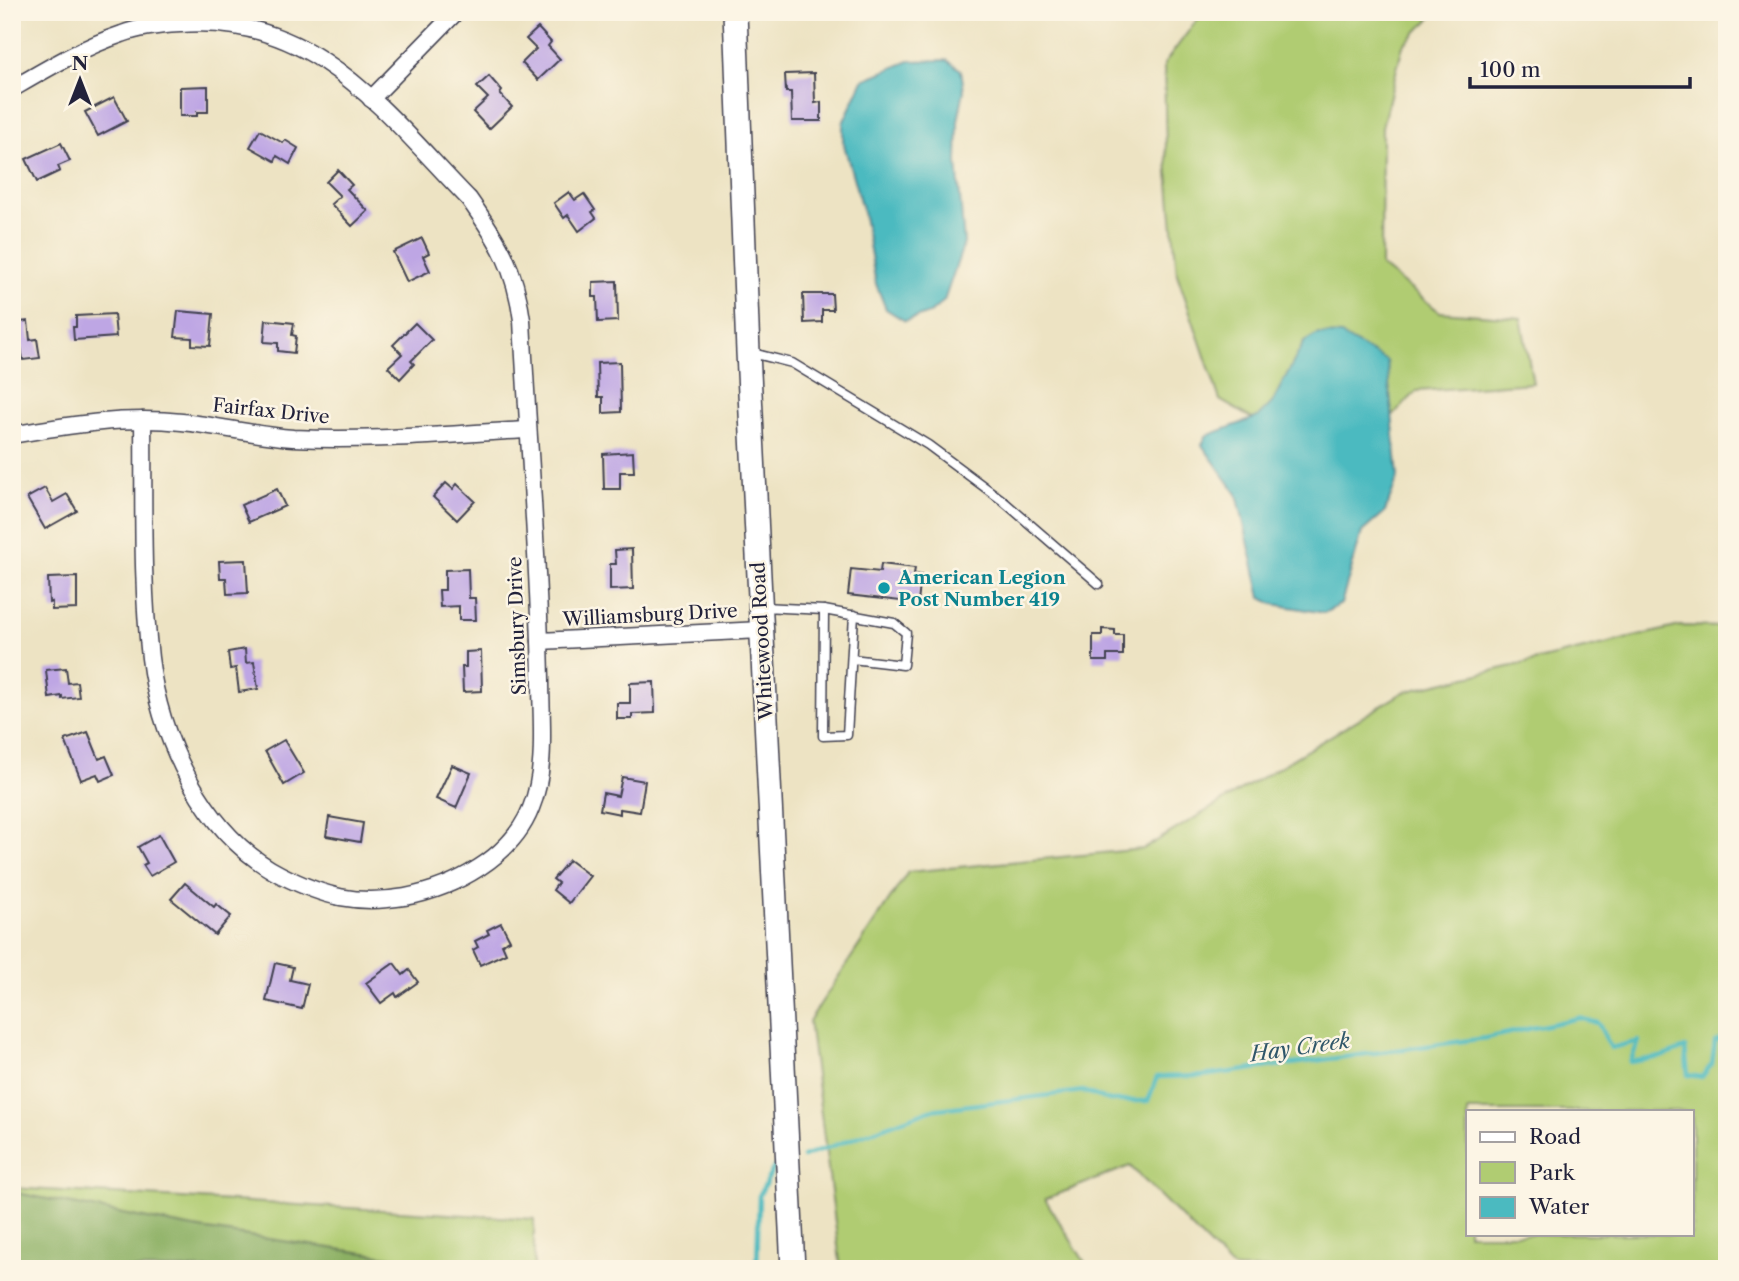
<svg xmlns="http://www.w3.org/2000/svg" width="1739" height="1281" viewBox="0 0 1739 1281" font-family="'Libre Caslon Text',serif">
  <style>
    .green { fill: #b0cc72; stroke: #697756; stroke-width: 2; fill-rule: evenodd }
    .forest { fill: #8cb064; stroke: #576950; stroke-width: 2 }
    .water { fill: #4bbac0; stroke: #366e7e; stroke-width: 2 }
    .lines { fill: none; stroke-linecap: round; stroke-linejoin: round }
    .stream { stroke: #4bbac0; stroke-width: 4.5 }
    .building { fill: #bea6e4 }
    .lane-casing { stroke: #403f4f; stroke-width: 11 }
    .street-casing { stroke: #403f4f; stroke-width: 19 }
    .secondary-casing { stroke: #403f4f; stroke-width: 26 }
    .lane { stroke: #fff; stroke-width: 8 }
    .street { stroke: #fff; stroke-width: 16 }
    .secondary { stroke: #fff; stroke-width: 23 }
    .culture-dot { fill: #0f9aa8; stroke: #fcf5e5; stroke-width: 2.5 }
    .labels { text-anchor: middle; dominant-baseline: central; stroke-width: 5; stroke-linejoin: round; paint-order: stroke }
    .street-label { font-size: 19px; fill: #22223b; stroke: #fcf5e5 }
    .culture-label { font-size: 19px; font-weight: bold; fill: #0d838f; stroke: #fcf5e5; text-anchor: start }
    .water-label { font-size: 21px; font-style: italic; fill: #30576a; stroke: #fcf5e5 }
  </style>
  <rect width="100%" height="100%" fill="#fcf5e5"/>
  <filter id="ink" filterUnits="userSpaceOnUse"><feTurbulence type="fractalNoise" baseFrequency=".0143" numOctaves="2"/><feDisplacementMap in="SourceGraphic" scale="14" xChannelSelector="R" yChannelSelector="G"/><feConvolveMatrix kernelMatrix="1 2 1 2 8 2 1 2 1" color-interpolation-filters="sRGB"/></filter>
  <filter id="wash" filterUnits="userSpaceOnUse"><feTurbulence type="fractalNoise" baseFrequency=".00686" numOctaves="4" result="noise"/><feDisplacementMap in="SourceGraphic" scale="28" xChannelSelector="R" yChannelSelector="G"/><feGaussianBlur stdDeviation="1.57" result="paint"/><feColorMatrix in="noise" values="0 0 0 0 0 0 0 0 0 0 0 0 0 0 0 0 0 1.4 0 .05"/><feComposite in="paint" operator="in"/></filter>
  <g filter="url(#wash)">
    <rect width="100%" height="100%" fill="#ede3c3"/>
    <g class="green">
      <path d="M1203,12H1437L1403,45L1382,127L1381,266L1440,312L1521,318L1533,383L1417,391L1340,470L1220,400L1177,274L1166,149L1164,64Z"/>
      <path d="M1680,626L1727,627V1269H1233L1130,1166L1045,1199L1089,1269H841L809,1021L908,872L1143,849L1404,692ZM1468,1111H1692V1234H1468Z"/>
      <path d="M12,1188L534,1219V1269H12Z"/>
    </g>
    <path class="forest" d="M12,1192L194,1228L475,1269H12Z"/>
    <g class="water">
      <path d="M947,60L961,70L964,90L958,121L957,162L964,243L944,301L930,313L905,321L886,309L876,284L864,216L843,141V123L863,80L909,61Z"/>
      <path d="M1318,334L1341,335L1387,361L1398,477L1385,512L1362,532L1341,604L1324,613L1273,604L1261,597L1237,494L1202,445L1206,436L1258,417L1272,403L1304,342Z"/>
    </g>
    <g class="lines">
      <g class="stream">
        <path d="M803,1157L930,1110L1083,1091L1110,1101H1148L1157,1077L1202,1076L1486,1038L1579,1018L1598,1023L1611,1048L1639,1041L1630,1062L1661,1057L1685,1048L1688,1075L1702,1077L1712,1064L1715,1042L1727,1036"/>
        <path d="M757,1269L759,1196L774,1167"/>
      </g>
    </g>
    <g id="blocks">
      <g class="building">
        <path d="M538,28L551,42L548,46L560,59L538,80L522,63L536,49L526,39Z"/>
        <path d="M814,73L815,103L821,102V121H792L791,92H786L785,74Z"/>
        <path d="M489,76L502,91L500,94L512,107L489,129L473,112L488,98L477,87Z"/>
        <path d="M208,86V112H197V116H180V87Z"/>
        <path d="M114,97L127,121L98,136L85,112Z"/>
        <path d="M260,130L283,143L285,140L298,148L290,164L277,156L275,161L250,147Z"/>
        <path d="M61,143L70,161L58,166L60,171L37,182L26,159Z"/>
        <path d="M338,170L352,185L347,189L368,211L352,226L331,204L340,196L326,182Z"/>
        <path d="M569,192L575,200L584,194L595,210L592,212L596,218L579,231L568,215L564,218L554,203Z"/>
        <path d="M422,238L429,253L423,256L430,271L407,282L393,252Z"/>
        <path d="M617,281L618,321L598,322L597,297H593V282Z"/>
        <path d="M803,294H832L833,310H822V322L804,323Z"/>
        <path d="M178,311L213,314L210,346L192,345V338L175,337Z"/>
        <path d="M114,314L116,337L74,340L73,327H76V316Z"/>
        <path d="M266,320L294,323L292,335L296,336L294,353L278,351V343L264,342Z"/>
        <path d="M28,321L30,340L37,339L40,358L23,360L21,347L12,348V323Z"/>
        <path d="M415,323L432,340L411,361L414,364L400,379L388,367L402,354L393,345Z"/>
        <path d="M620,362L621,412L603,413V397H598L597,363Z"/>
        <path d="M633,452L634,472H620V489H604L603,454Z"/>
        <path d="M446,483L453,489L457,484L475,501L457,520L433,497Z"/>
        <path d="M45,488L53,502L67,494L77,511L45,529L27,498Z"/>
        <path d="M277,489L285,506L249,522L241,505Z"/>
        <path d="M632,549L633,589L610,590V564H616L615,550Z"/>
        <path d="M246,560L248,593L227,594L226,578H220L219,561Z"/>
        <path d="M881,564L915,568L914,574L921,575L918,603L848,595L851,569L880,572Z"/>
        <path d="M468,569L469,598H475L476,620H459V606L440,607L439,590H445V570Z"/>
        <path d="M77,577V609L52,610V602L49,603L48,578Z"/>
        <path d="M1102,629L1115,630V635H1123V655H1107V661H1093V635H1102Z"/>
        <path d="M245,649L246,663L254,662L258,689L239,692L236,668L230,669L228,652Z"/>
        <path d="M481,651L482,691L463,692L462,667H466V652Z"/>
        <path d="M66,668L68,683L77,682L79,697L62,699V696L49,698L46,670Z"/>
        <path d="M654,682L655,713L632,714V719H617V703H630V683Z"/>
        <path d="M88,732L99,759L106,756L114,775L100,781L97,774L81,780L65,740Z"/>
        <path d="M284,740L304,773L284,785L265,751Z"/>
        <path d="M452,765L471,773L456,808L436,799Z"/>
        <path d="M622,777L645,781L640,812L620,809V814L600,810L603,793L618,796Z"/>
        <path d="M329,817L363,823L360,842L326,836Z"/>
        <path d="M159,835L174,862L150,876L143,865L147,863L138,847Z"/>
        <path d="M569,860L590,876L569,903L553,890L558,883L553,879Z"/>
        <path d="M185,883L214,907L216,904L231,916L215,935L171,899Z"/>
        <path d="M501,923L510,940L502,944L506,953L480,965L473,950L478,947L475,941L489,934L487,930Z"/>
        <path d="M275,963L293,967L290,980L308,984L302,1009L266,1001Z"/>
        <path d="M394,963L403,975L409,970L418,982L397,997L395,993L381,1003L366,983Z"/>
      </g>
    </g>
  </g>
  <g filter="url(#ink)">
    <use href="#blocks" fill-opacity="0" stroke="#403f4f" stroke-width="2"/>
    <g class="lines">
      <g class="lane-casing">
        <g id="lane">
          <path d="M752,353L792,363L928,445L1002,500L1099,584"/>
          <path d="M763,607L824,610L894,623L906,633L903,665L852,659"/>
          <path d="M824,610L823,736L847,735L854,615"/>
        </g>
      </g>
      <g class="street-casing">
        <g id="street">
          <path d="M12,89C48,68 83,47 122,34C140,27 161,25 180,24C315,13 384,112 469,199C499,242 515,267 522,320C528,440 539,560 541,680C541,721 547,769 531,808C512,857 454,888 405,897C356,905 325,897 281,875C205,836 160,740 150,658C141,579 144,499 143,420"/>
          <path d="M371,99L456,12"/>
          <path d="M12,435C67,425 126,416 182,422C219,426 255,435 293,438C371,442 449,434 527,430"/>
          <path d="M540,641L761,630"/>
        </g>
      </g>
      <g class="secondary-casing">
        <path id="secondary" d="M735,12L748,352L793,1269"/>
      </g>
      <use href="#lane" class="lane"/>
      <use href="#street" class="street"/>
      <use href="#secondary" class="secondary"/>
    </g>
  </g>
  <circle class="culture-dot" cx="884" cy="588" r="7"/>
  <g class="labels">
    <g class="street-label">
      <text transform="translate(271 411) rotate(6)">Fairfax Drive</text>
      <text transform="translate(650 615) rotate(-3)">Williamsburg Drive</text>
      <text transform="translate(517 626) rotate(-92)">Simsbury Drive</text>
      <text transform="translate(762 641) rotate(-93)">Whitewood Road</text>
    </g>
    <g class="culture-label">
      <text x="898" y="577">American Legion<tspan x="898" dy="22">Post Number 419</tspan></text>
    </g>
    <g class="water-label">
      <text transform="translate(1300 1047) rotate(-8)">Hay Creek</text>
    </g>
  </g>
  <rect width="1739" height="1281" fill="none" stroke="#fcf5e5" stroke-width="42"/>
  <rect x="1466" y="1110" width="228" height="126" fill="#fcf5e5" stroke="#a5a1a1" stroke-width="2"/>
  <rect x="1480" y="1132" width="35" height="10" fill="#ffffff" stroke="#a5a1a1" stroke-width="2"/>
  <text x="1529" y="1144" font-size="21" fill="#22223b">Road</text>
  <rect x="1480" y="1162" width="35" height="21" fill="#b0cc72" stroke="#a5a1a1" stroke-width="2"/>
  <text x="1529" y="1180" font-size="21" fill="#22223b">Park</text>
  <rect x="1480" y="1197" width="35" height="21" fill="#4bbac0" stroke="#a5a1a1" stroke-width="2"/>
  <text x="1529" y="1214" font-size="21" fill="#22223b">Water</text>
  <g transform="translate(80 80)" stroke="#fcf5e5" stroke-width="5" paint-order="stroke">
  <path d="M0-5L12 26L0 18L-12 26Z" fill="#22223b"/>
  <text y="-10" font-size="19" font-weight="bold" text-anchor="middle" fill="#22223b">N</text>
  </g>
  <path d="M1470 77v10h220v-10" fill="none" stroke="#22223b" stroke-width="3.5"/>
  <text x="1480" y="77" font-size="21" fill="#22223b" stroke="#fcf5e5" stroke-width="5" paint-order="stroke">100 m</text>
</svg>
